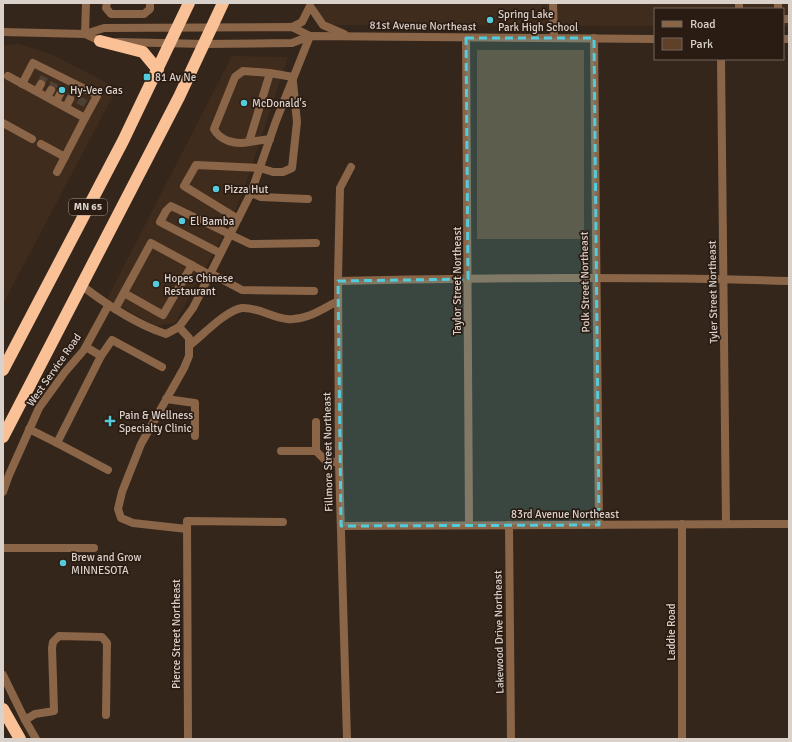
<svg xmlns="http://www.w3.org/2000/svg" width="792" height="742" viewBox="0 0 792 742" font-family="Signika,sans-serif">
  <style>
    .built { fill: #402c1d }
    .green { fill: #5f412a }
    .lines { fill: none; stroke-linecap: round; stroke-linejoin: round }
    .minor-tunnel { stroke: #4d4035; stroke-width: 8; stroke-dasharray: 8 4; stroke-linecap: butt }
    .minor { stroke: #8b6548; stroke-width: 8 }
    .highway { stroke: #fac096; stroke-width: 12 }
    .marked { fill: #53cbdb; fill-opacity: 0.2; stroke: #53cbdb; stroke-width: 3; stroke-dasharray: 8 5; stroke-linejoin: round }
    .poi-dot { fill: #53cbdb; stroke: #2a1c12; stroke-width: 1.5 }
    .labels { text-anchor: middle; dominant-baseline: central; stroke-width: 3.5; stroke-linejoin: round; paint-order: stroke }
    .shield { fill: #2a1c12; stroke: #a69b94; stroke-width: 1 }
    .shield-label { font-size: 10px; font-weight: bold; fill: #dbd1cb }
    .poi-label { font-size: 11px; fill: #dbd1cb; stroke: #2a1c12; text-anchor: start }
    .street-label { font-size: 11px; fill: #dbd1cb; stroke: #2a1c12 }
  </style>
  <rect width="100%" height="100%" fill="#34261b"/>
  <g class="built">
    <path d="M316,3H789V27L783,26V9H655V26L331,25L318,15Z"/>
    <path d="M19,44L53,55L117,88L3,304V45Z"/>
    <path d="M232,56L288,57L242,195L228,227L175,323L156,326L107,299Z"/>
  </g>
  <rect class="green" x="477" y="50" width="107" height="189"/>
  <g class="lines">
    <g class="minor-tunnel">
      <path d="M41,84L45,75"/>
      <path d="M51,90L56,80"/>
      <path d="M60,94L65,85"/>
      <path d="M70,99L74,90"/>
      <path d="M80,105L85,96"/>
    </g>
    <g class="minor">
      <path d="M107,3L106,8L111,14H144L150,9V3"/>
      <path d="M553,3L554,38"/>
      <path d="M739,3V9"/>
      <path d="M778,3V9"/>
      <path d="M783,19H789"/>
      <path d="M292,27L302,22L310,6L323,25L344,34"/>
      <path d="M3,32L85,34L104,28L292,27L310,36"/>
      <path d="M85,34L100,41H105"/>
      <path d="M85,34L86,3"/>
      <path d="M466,38L469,525"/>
      <path d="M594,38L599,525"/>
      <path d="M783,39H789"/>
      <path d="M117,42L205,44L292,43L310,36L655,39"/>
      <path d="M721,59L726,524"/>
      <path d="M270,73L243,71L235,77L214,129C220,141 236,145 249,142L270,73L293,77"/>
      <path d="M8,76L85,118L57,172"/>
      <path d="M22,84L33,63L93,93L97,96L85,118"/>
      <path d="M37,91L41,84"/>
      <path d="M47,97L51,90"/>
      <path d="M56,102L60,94"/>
      <path d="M66,107L70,99"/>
      <path d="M3,123L32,139"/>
      <path d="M249,142L270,139"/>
      <path d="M41,144L65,157"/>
      <path d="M251,193L261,197L308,199"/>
      <path d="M238,219L184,186L196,165L260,168L273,172H283L292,168L297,122L293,82"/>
      <path d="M220,253L160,222L166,211L171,206L250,244L316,243"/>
      <path d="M210,273L242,290L314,291"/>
      <path d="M338,281C488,278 639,276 789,281"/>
      <path d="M81,285C107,305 135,324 166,334L179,327L193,308L251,193L276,121L310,36"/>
      <path d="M124,293L163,315L192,265"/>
      <path d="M115,309L151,243L210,275"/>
      <path d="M179,327L189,338V346"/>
      <path d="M101,356L112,340L162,367"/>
      <path d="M166,399L195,403V436"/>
      <path d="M29,429L57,443L101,356L86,347"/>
      <path d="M57,443L108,470"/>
      <path d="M281,451H316L325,460L339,463"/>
      <path d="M316,451V422"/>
      <path d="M3,492L9,475L39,408L65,372L84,350L108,306"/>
      <path d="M509,525L511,739"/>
      <path d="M341,526L789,524"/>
      <path d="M187,529L133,523L121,518L118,509L122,492L141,444L184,368L189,356V346C202,336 226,310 242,308C258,307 272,318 287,319C306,321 322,309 338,301"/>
      <path d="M3,548H94"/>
      <path d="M3,675L25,720L36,739"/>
      <path d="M25,720L35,714L54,711L52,648L53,642L59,636L102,637L107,643L106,715"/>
      <path d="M188,739L187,521L283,522"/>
      <path d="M347,739L339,463L338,278L340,188L351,167"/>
      <path d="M682,739V524"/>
    </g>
    <g class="highway">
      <path d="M100,41L143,52L158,70"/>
      <path d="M3,370L123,141L189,3"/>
      <path d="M3,437L179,97L223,3"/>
      <path d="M3,709L20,739"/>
    </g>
  </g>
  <path class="marked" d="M466,38H594L599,525L341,526L338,281L468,279Z"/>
  <g class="poi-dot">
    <circle cx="490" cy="20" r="4"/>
    <rect x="143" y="73" width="8" height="8" rx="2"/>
    <circle cx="62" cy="90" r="4"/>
    <circle cx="244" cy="103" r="4"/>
    <circle cx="216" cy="189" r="4"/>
    <circle cx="182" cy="221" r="4"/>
    <circle cx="156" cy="284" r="4"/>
    <path d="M108 415h4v4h4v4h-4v4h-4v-4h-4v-4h4z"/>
    <circle cx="63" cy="563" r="4"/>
  </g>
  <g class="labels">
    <rect class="shield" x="69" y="199" width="38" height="16" rx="3"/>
    <g class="shield-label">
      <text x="88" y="207">MN 65</text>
    </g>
    <g class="poi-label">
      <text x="498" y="14">Spring Lake<tspan x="498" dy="13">Park High School</tspan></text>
      <text x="155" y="77">81 Av Ne</text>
      <text x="70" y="90">Hy-Vee Gas</text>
      <text x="252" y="103">McDonald's</text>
      <text x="224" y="189">Pizza Hut</text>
      <text x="190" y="221">El Bamba</text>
      <text x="164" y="278">Hopes Chinese<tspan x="164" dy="13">Restaurant</tspan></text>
      <text x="119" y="415">Pain &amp; Wellness<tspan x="119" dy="13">Specialty Clinic</tspan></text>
      <text x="71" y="557">Brew and Grow<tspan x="71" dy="13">MINNESOTA</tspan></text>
    </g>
    <g class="street-label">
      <text transform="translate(423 26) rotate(1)">81st Avenue Northeast</text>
      <text transform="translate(457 281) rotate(-90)">Taylor Street Northeast</text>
      <text transform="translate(585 282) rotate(-91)">Polk Street Northeast</text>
      <text transform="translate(713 292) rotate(-91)">Tyler Street Northeast</text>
      <text transform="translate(54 370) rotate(-55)">West Service Road</text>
      <text transform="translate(328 452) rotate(-91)">Fillmore Street Northeast</text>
      <text x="565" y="514">83rd Avenue Northeast</text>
      <text transform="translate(499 632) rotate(-91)">Lakewood Drive Northeast</text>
      <text transform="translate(671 632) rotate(-90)">Laddie Road</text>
      <text transform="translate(176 634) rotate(-90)">Pierce Street Northeast</text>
    </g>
  </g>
  <rect width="792" height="742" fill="none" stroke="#dbd1cb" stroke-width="8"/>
  <rect x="654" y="8" width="130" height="52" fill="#2a1c12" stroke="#71645c"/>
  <rect x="662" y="21" width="20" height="6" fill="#8b6548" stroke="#71645c"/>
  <text x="690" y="28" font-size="12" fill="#dbd1cb">Road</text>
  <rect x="662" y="38" width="20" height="12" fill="#5f412a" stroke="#71645c"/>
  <text x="690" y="48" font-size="12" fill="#dbd1cb">Park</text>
</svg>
